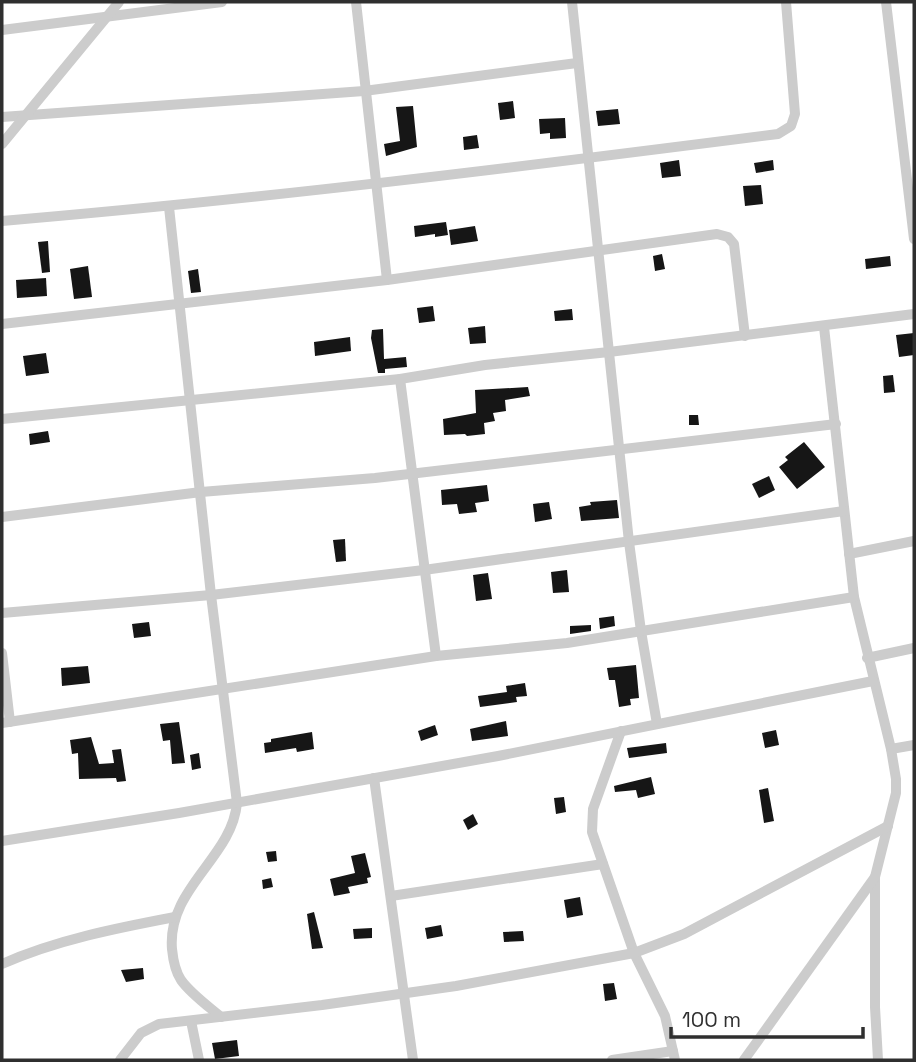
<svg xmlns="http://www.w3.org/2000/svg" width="916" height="1062" viewBox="0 0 916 1062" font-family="'Space Grotesk',sans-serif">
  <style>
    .building { fill: #161616 }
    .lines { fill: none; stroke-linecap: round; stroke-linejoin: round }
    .street { stroke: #ccc; stroke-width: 10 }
  </style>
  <rect width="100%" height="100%" fill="#fff"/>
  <g class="building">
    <path d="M513,101L515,118L500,120L498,103Z"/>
    <path d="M413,106L417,147L386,156L384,144L400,141L396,107Z"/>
    <path d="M618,109L620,124L598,126L596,111Z"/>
    <path d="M565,118L566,138L550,139V133L540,134L539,119Z"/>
    <path d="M477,135L479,148L464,150L463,137Z"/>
    <path d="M679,160L681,176L662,178L660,163Z"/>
    <path d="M773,160L774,170L756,173L754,163Z"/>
    <path d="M761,185L763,204L745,206L743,186Z"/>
    <path d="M446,222L448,235L435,237V234L415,237L414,226Z"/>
    <path d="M475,226L478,241L451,245L449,230Z"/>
    <path d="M48,241L50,272L42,273L38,242Z"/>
    <path d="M662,254L665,269L655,271L653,256Z"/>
    <path d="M890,256L891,266L866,269L865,259Z"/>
    <path d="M88,266L92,297L74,299L70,269Z"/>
    <path d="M198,269L201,292L191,293L188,271Z"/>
    <path d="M46,278L47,296L17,298L16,280Z"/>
    <path d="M433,306L435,321L419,323L417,308Z"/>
    <path d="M572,309L573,320L555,321L554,311Z"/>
    <path d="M485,326L486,343L470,344L468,328Z"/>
    <path d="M383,329L384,359L406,357L407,367L385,369V373H378L371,338L372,330Z"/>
    <path d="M914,333V355L899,357L896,335Z"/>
    <path d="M350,337L351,351L315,356L314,342Z"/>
    <path d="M46,353L49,373L26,376L23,356Z"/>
    <path d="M893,375L895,392L884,393L883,376Z"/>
    <path d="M528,387L530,396L505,400L506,411L493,413L495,421L484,423L485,434L467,436L465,434L444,435L443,419L476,413L475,390Z"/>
    <path d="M689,415H698L699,425H689Z"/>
    <path d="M48,431L50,442L30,445L29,434Z"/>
    <path d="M804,442L825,467L797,489L779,467L788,460L785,457Z"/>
    <path d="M769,476L775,490L759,498L752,484Z"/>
    <path d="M487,485L489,501L475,503L477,512L459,514L457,504L442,505L441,490Z"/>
    <path d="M617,500L619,518L581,521L579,507L591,505L590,502Z"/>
    <path d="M549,502L552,519L535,522L533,504Z"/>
    <path d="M345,539L346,561L336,562L333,540Z"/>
    <path d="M567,570L569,592L553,593L551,572Z"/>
    <path d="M488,573L492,599L476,601L473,575Z"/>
    <path d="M614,616L615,626L600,629L599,618Z"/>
    <path d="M149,622L151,636L134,638L132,624Z"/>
    <path d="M591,625V631L570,634V626Z"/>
    <path d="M636,665L639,698L630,699L631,705L619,707L615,680H609L607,668Z"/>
    <path d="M88,666L90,683L62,686L61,668Z"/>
    <path d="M525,683L527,696L516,697L517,702L480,707L478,696L507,692L506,686Z"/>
    <path d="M506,721L508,736L472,741L470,729Z"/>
    <path d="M179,722L185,763L172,764L170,740L163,741L160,724Z"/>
    <path d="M435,725L438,735L421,741L418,731Z"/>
    <path d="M776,730L779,745L765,748L762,733Z"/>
    <path d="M312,732L314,749L297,752L296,748L265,753L264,743L271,742V739Z"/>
    <path d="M91,737L99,764L114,763L112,750L121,749L126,781L117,782L116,778L79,779L78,753L72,754L70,740Z"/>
    <path d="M666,743L667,753L629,758L627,748Z"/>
    <path d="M199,753L201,768L192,770L190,755Z"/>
    <path d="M651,777L655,794L638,798L636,790L615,792L614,786Z"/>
    <path d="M768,788L774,821L764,823L759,790Z"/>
    <path d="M564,797L566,812L556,814L554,798Z"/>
    <path d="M473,814L478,824L468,830L463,820Z"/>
    <path d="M276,851L277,861L268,862L266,852Z"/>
    <path d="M365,853L371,877L367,878L368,883L348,887L350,893L334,896L330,879L355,873L351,856Z"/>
    <path d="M271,878L273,887L263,889L262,880Z"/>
    <path d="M580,897L583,915L567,918L564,900Z"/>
    <path d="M314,912L323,948L312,949L307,914Z"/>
    <path d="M441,925L443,936L427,939L425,928Z"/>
    <path d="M372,928V938L354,939L353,929Z"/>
    <path d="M523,931L524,941L504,942L503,932Z"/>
    <path d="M143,968L144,979L126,982L121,970Z"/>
    <path d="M614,983L617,999L605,1001L603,984Z"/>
    <path d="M237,1040L239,1056L215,1059L212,1043Z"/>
  </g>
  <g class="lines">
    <g class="street">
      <path d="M356,2L387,280"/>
      <path d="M572,2L629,542L641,631L657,724"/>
      <path d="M886,2L914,239"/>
      <path d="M2,30L222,2"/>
      <path d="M2,117L364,91L577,63"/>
      <path d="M2,144L119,2"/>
      <path d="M169,207L211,595L237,803C232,858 167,888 172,949C173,959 175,971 181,980C191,994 208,1006 221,1017"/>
      <path d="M2,221C262,199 520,167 778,134L791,126L795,114L786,2"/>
      <path d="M2,324L387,280L717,234L728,237L734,244L745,336"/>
      <path d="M824,327L854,597L891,749L896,779V793L875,877V1007L878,1060"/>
      <path d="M400,379L436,656"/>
      <path d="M2,419L400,379L485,365L609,352L914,314"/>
      <path d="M2,517L201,492L375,478L836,424"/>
      <path d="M849,554L914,541"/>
      <path d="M2,613L211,595L424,570L844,511"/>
      <path d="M2,653L10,722"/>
      <path d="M867,658L914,648"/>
      <path d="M2,723L436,656L567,643L854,597"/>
      <path d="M621,731L593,809L592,832L634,953L665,1016L675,1060"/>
      <path d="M891,749L914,745"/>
      <path d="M374,778L413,1060"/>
      <path d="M2,841L179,813L498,756L873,681"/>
      <path d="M391,896L603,864"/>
      <path d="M2,964C56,940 117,928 175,917"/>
      <path d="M191,1021L199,1060"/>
      <path d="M120,1060L141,1033L159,1024L322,1005L456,986L634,953L684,934L888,826"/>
      <path d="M612,1060L673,1051"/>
      <path d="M744,1060L875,877"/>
    </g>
  </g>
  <rect width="916" height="1062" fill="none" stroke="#2f2f2f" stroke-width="7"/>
  <path d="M671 1027v10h192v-10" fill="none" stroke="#2f2f2f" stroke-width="3.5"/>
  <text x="682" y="1027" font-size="21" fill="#2f2f2f" stroke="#ffffff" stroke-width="5" paint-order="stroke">100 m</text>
</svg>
